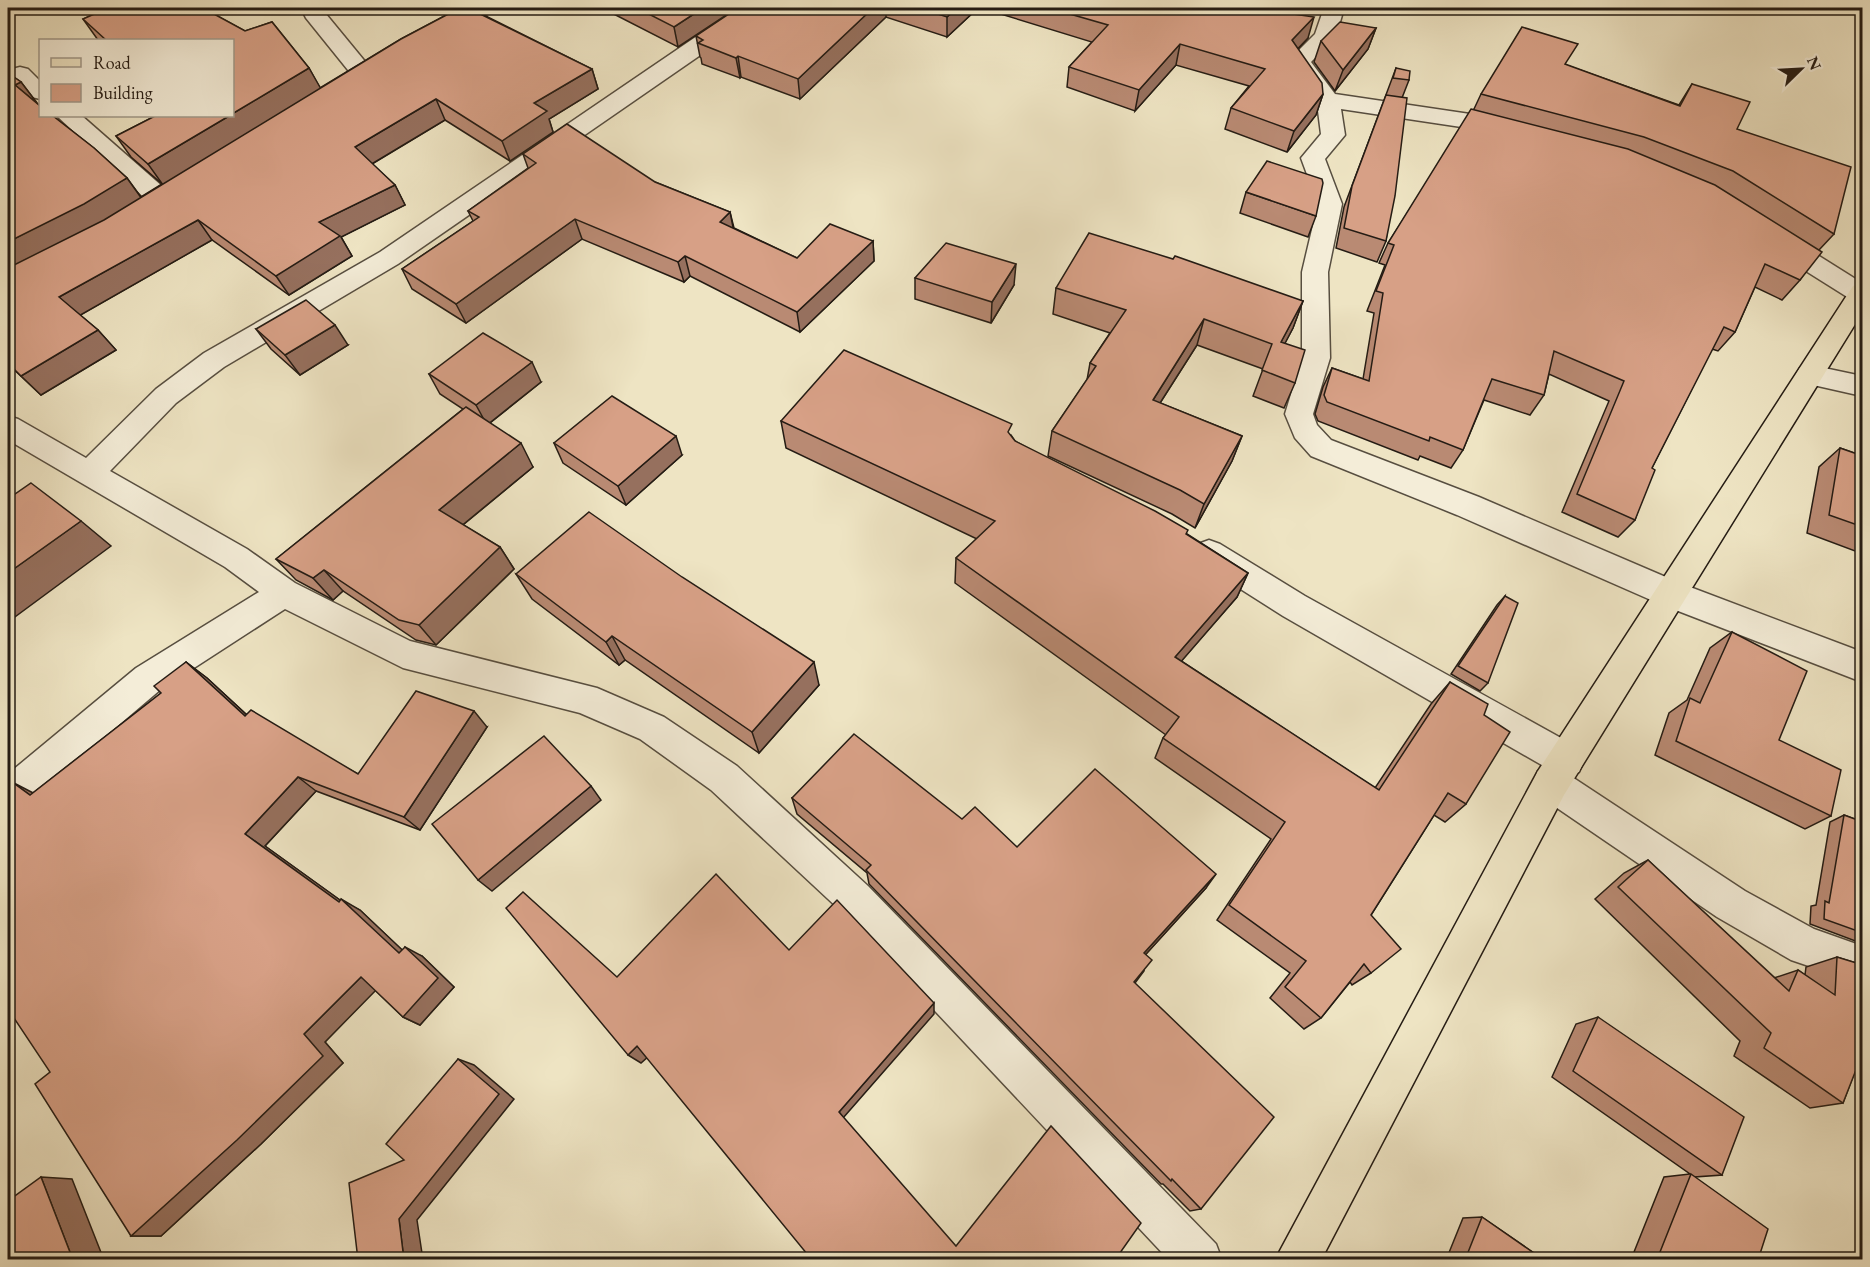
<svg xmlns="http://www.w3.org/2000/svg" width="1870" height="1267" viewBox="0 0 1870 1267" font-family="'EB Garamond',serif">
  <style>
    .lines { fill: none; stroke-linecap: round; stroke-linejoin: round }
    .minor-casing { stroke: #574e40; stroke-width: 3 }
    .major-casing { stroke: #251c14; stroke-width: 3 }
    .minor { fill: #f4edd8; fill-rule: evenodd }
    .major { fill: #eee4c3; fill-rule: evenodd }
    .wall { fill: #b98a73; stroke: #251c14; stroke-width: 1.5 }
    .shaded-wall { fill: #96705e; stroke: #251c14; stroke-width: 1.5 }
    .building { fill: #d7a086; stroke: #251c14; stroke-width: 1.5 }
  </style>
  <rect width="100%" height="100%" fill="#eee4c3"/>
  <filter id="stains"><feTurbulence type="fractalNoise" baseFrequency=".00333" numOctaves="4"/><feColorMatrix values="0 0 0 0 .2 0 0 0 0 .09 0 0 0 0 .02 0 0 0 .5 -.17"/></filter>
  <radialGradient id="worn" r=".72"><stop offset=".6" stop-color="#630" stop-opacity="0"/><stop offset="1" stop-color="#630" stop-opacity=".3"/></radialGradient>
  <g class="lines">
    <g class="minor-casing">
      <g id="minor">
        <path d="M301,8H321L372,70L375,75L372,80L364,82L356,80L306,18Z"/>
        <path d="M469,8H494L491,12L446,37L438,38L430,37L427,32L430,27Z"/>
        <path d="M1324,8H1344L1336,36L1311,62L1335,94L1470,114L1515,126L1519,131L1515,136L1507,138L1468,128L1341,109L1345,135L1325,159L1342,204L1328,272L1330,358L1313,414L1317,425L1331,440L1479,497L1682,584L1862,652V682L1660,604L1457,515L1311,456L1295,438L1285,414L1302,358V272L1318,204L1301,158L1321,134L1317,103L1288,61L1315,34Z"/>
        <path d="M733,16L741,17L744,22L741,27L398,264L224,367L176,403L110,471L247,549L295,583L410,641L597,688L664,717L737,766L868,886L1216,1244L1222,1260H1169L842,912L711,790L640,739L580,713L403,668L285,609L160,690L21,808L8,813V774L136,668L259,592L225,567L8,440V416L18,419L86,458L156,389L204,353L380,252L725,17Z"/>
        <path d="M20,67L28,69L40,81V99L32,97L9,74L12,69Z"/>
        <path d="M57,116H82L171,194L174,200L171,206L162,208L153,206Z"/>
        <path d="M1775,232L1784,234L1862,283V303L1852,300L1766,246L1762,240L1766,234Z"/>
        <path d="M1810,365L1862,376V396L1800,382L1796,375L1800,368Z"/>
        <path d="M1209,540L1220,544L1305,596L1579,748L1584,760L1579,772L1569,775L1745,891L1814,929L1862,946V984L1791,960L1717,917L1538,795L1533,783L1538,771L1547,768L1283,616L1198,562L1193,553L1198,544Z"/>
      </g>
    </g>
    <g class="major-casing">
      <path id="major" d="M1862,283V313L1564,795L1321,1260H1275L1538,771L1853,286Z"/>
    </g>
    <use href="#minor" class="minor"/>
    <use href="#major" class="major"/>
  </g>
  <g class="wall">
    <path d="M108,8H203L245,31L272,22L309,68L320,88L401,39L454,11L458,14L470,8L592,69L598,89L549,119L553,132L510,161L445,120L372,164L395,185L405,205L341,237L352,256L289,295L212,240L80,315L98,330L116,350L41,395L8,364V73L21,82L37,103L40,106V116H53L94,148L127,178L141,197L162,184L131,157L116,136L155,116H232V40H98L83,19Z"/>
    <path d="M602,8H737L678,47Z"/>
    <path d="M738,8H978L947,37L886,17L800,99L741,77L740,78L702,64L701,58L700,57L696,36Z"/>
    <path d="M981,8H1295L1294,14L1308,38L1298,49L1323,94L1316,115L1287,152L1225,129L1231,108L1249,86L1176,65L1135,111L1067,87L1069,67L1092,42Z"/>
    <path d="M1376,28L1368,49L1335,91L1314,62L1321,41Z"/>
    <path d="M1566,65L1679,105L1692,84L1737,129L1834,234L1819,250L1800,280L1782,300L1755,287L1735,332L1718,351L1712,349L1652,468L1635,520L1618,537L1562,512L1609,401L1549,374L1544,395L1530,415L1484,400L1463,450L1451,468L1420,456L1418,460L1318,421L1315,414L1323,387L1332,368L1363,379L1374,313L1367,311L1385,265L1379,263L1388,243L1474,109L1481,94Z"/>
    <path d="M1396,68L1409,80L1402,98L1386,241L1377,262L1336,248L1344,207Z"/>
    <path d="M523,154L655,182L730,212L734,228L797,258L873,241L874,261L800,332L690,276L684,282L582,239L466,323L412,289L402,269L473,221L468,211L528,168Z"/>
    <path d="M1246,192L1316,216L1308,237L1240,213Z"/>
    <path d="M915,278L1014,285L991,323L915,299Z"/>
    <path d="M1056,288L1303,301L1293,328L1285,343L1295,383L1284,408L1253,396L1263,369L1197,345L1160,403L1242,436L1232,461L1195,528L1172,514L1048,456L1052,431L1087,380L1090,363L1110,333L1053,314Z"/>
    <path d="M256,329L348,345L300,375L271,349Z"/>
    <path d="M429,374L541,382L490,423L533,467L463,525L500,547L514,569L436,645L416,640L343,591L333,600L296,580L276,559L463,409L440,394Z"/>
    <path d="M781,421L1011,435L1015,441L1187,534L1248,573L1237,597L1181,661L1375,788L1431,704L1450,682L1484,715L1466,804L1445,822L1434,815L1371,915V973L1352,985L1350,982L1321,1018L1304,1029L1270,998L1290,973L1217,920L1271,839L1155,758L1163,738L1166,735L955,583L956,558L977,539L786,448Z"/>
    <path d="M554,443L682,455L626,505L563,463Z"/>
    <path d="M1840,448L1863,456V554L1807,533L1819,467Z"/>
    <path d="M516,574L819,685L759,753L625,660L619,665L532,599Z"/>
    <path d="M1505,596L1488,683L1480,691L1451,674L1497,605Z"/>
    <path d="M1732,632L1779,740L1831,816L1805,829L1655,755L1669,713L1687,700L1710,648Z"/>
    <path d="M186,662L207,678L246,714L358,774L487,727L420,830L316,791L265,846L340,900L360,910L402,950L422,956L454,987L420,1025L403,1017L375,990L325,1042L343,1063L261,1144L161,1236H131L50,1072L33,793L161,693Z"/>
    <path d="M792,798L962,819L1017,847L1206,888L1146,954L1144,971L1135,983L1201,1209L1190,1211L1163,1184H1161L869,884L867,873L797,814Z"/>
    <path d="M1844,815L1863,822V941L1858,942L1810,924L1811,906L1816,905L1830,822Z"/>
    <path d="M1648,860L1774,978L1798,970L1805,975L1806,967L1837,957L1863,965V1068L1857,1066L1843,1103L1810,1108L1734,1056L1740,1041L1595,899L1624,873Z"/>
    <path d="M1598,1017L1722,1175L1695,1177L1758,1260H1643L1634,1252L1664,1177L1690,1174L1552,1077L1576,1024Z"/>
    <path d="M1482,1217L1544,1260H1446L1463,1218Z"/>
  </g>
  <g class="shaded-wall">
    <path d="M703,8H737L678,47L674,27Z"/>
    <path d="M873,8H886V17L800,99L798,79Z"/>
    <path d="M957,8H978L947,37V17Z"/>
    <path d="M1314,17L1308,38L1286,61L1292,40Z"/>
    <path d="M1376,28L1368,49L1335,91L1343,70Z"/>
    <path d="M1180,44L1176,65L1135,111L1139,90Z"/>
    <path d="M738,56L741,77L740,78L736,58Z"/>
    <path d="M309,68L321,89L163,185L148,164L229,116H232V114Z"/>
    <path d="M592,69L598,89L549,119L553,132L510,161L502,141L534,103Z"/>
    <path d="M21,82L37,103L15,85Z"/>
    <path d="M1323,94L1316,115L1287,152L1294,131Z"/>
    <path d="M436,99L445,120L365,168L355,147Z"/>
    <path d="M127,178L142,199L100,224L8,272V242Z"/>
    <path d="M395,185L405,205L341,237L352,256L289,295L276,276L319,222Z"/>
    <path d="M730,212L734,232L720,222Z"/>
    <path d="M575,219L582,239L466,323L456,304Z"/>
    <path d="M198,220L212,240L77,317L59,297Z"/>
    <path d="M873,241L874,261L800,332L797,312Z"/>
    <path d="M685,256L690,276L684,282L678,262Z"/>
    <path d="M1016,264L1014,285L991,323L992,302Z"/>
    <path d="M1303,301L1293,328L1272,368L1281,342Z"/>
    <path d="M1204,319L1197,345L1146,425L1153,400Z"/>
    <path d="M335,325L348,345L300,375L285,355Z"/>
    <path d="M98,330L116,350L41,395L21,376Z"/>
    <path d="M532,362L541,382L487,425L476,405Z"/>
    <path d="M676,436L682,455L626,505L618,486Z"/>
    <path d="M1242,436L1232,461L1195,528L1204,504Z"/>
    <path d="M521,443L533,467L454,532L439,510Z"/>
    <path d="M81,521L111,546L8,622V573Z"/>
    <path d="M500,547L514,569L436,645L419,625Z"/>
    <path d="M324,570L343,591L333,600L313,578Z"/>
    <path d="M1248,573L1237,597L1166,679L1175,657Z"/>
    <path d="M612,636L625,660L619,665L606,642Z"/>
    <path d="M186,662L207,678L264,731L245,716Z"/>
    <path d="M814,662L819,685L759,753L752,732Z"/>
    <path d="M474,711L487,727L420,830L404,817Z"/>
    <path d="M298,777L316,791L265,846L351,908L341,899L360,910L416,963L399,953L339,902L245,834Z"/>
    <path d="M12,782L39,796L30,795Z"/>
    <path d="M591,786L601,800L492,891L478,880Z"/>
    <path d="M1216,874L1206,888L1137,964L1144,953Z"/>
    <path d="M405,947L422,956L454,987L420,1025L403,1017Z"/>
    <path d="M361,977L380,986L325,1042L343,1063L261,1144L161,1236H131L304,1034Z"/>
    <path d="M934,1003V1014L843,1118L839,1112Z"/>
    <path d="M637,1046L650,1055L641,1063L628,1055Z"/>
    <path d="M458,1059L474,1065L514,1099L417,1220L423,1260H404L399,1219Z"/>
    <path d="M41,1177L72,1179L104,1260H73Z"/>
  </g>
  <g class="building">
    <path d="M108,8H203L245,31L272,22L309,68L232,114V40H106L83,19Z"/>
    <path d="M468,8L592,69L534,103L547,111L502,141L436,99L355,147L395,185L319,222L340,236L276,276L198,220L59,297L98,330L21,376L8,363V268L104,220L401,39L454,11L458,14Z"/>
    <path d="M637,8H703L674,27Z"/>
    <path d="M738,8H873L798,79L738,56L736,58L698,43L703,40L696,36Z"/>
    <path d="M919,8H957L947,17Z"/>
    <path d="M1049,8H1295L1294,14L1314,17L1292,40L1322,83L1323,94L1294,131L1231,108L1265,69L1180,44L1139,90L1069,67L1108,25Z"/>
    <path d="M1340,22L1376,28L1343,70L1321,41Z"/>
    <path d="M1522,27L1578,44L1565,64L1680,106L1692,84L1750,102L1737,129L1851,167L1834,234L1733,171L1644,137L1481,94Z"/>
    <path d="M1396,68L1410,71L1409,80L1393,78Z"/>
    <path d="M8,73L21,82L15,85L40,106V116H53L94,148L127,178L84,204L8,242Z"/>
    <path d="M1386,95L1407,98L1395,196L1386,241L1344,228L1352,186Z"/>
    <path d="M1471,109L1628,149L1715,185L1822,252L1800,280L1765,264L1735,332L1724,327L1652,468L1655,470L1635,520L1577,494L1624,381L1554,351L1544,395L1492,379L1463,450L1430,437L1429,441L1327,402L1324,395L1332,368L1369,381L1383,293L1376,291L1394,245L1388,243Z"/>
    <path d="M155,116H229L148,164L116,136Z"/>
    <path d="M567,124L655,182L730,212L720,222L797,258L830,224L873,241L797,312L685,256L678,262L575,219L456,304L402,269L479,217L468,211L536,163L523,154Z"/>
    <path d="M1267,161L1322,179L1323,183L1316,216L1246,192Z"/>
    <path d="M1089,233L1173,259L1175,256L1303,301L1281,342L1305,350L1295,383L1262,370L1272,344L1204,319L1153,400L1242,436L1204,504L1180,490L1052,431L1096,366L1090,363L1126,310L1056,288Z"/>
    <path d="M946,243L1016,264L992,302L915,278Z"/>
    <path d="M306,300L335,325L285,355L256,329Z"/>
    <path d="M483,333L532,362L476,405L429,374Z"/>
    <path d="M844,350L1012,424L1008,432L1015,441L1155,511L1188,530L1186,534L1248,573L1175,657L1379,790L1450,682L1488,704L1484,715L1510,732L1466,804L1448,793L1371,915L1401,949L1371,973L1364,964L1321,1018L1285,987L1306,961L1229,905L1285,822L1163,738L1179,717L956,558L995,521L781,421Z"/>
    <path d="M612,396L676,436L618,486L554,443Z"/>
    <path d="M466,407L521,443L439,510L500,547L419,625L399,620L324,570L313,578L276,559Z"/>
    <path d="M1840,448L1863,456V527L1829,515Z"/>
    <path d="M31,483L81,521L8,573V499Z"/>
    <path d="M589,512L682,577L814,662L752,732L612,636L606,642L516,574Z"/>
    <path d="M1505,596L1518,603L1488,683L1458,666Z"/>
    <path d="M1732,632L1807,671L1779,740L1841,770L1831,816L1676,741L1690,698L1700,703Z"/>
    <path d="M186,662L245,716L251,710L358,774L416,691L474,711L404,817L298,777L245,834L339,902L341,899L399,953L405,947L438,978L403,1017L361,977L304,1034L323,1056L237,1140L131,1236L35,1084L50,1072L8,1009V786L12,782L30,795L161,693L154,686Z"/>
    <path d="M854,734L962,819L975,807L1017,847L1095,769L1216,874L1144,953L1152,960L1134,982L1274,1117L1201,1209L1172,1179L1171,1181L866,870L871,865L792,798Z"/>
    <path d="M544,736L591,786L478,880L432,824Z"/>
    <path d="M1844,815L1863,822V933L1824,919L1825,901L1829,903Z"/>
    <path d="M1648,860L1789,991L1798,970L1835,995L1837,957L1863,965V1052L1843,1103L1764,1048L1771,1033L1618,887Z"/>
    <path d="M716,874L789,950L837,900L934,1003L839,1112L956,1246L1051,1126L1141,1223L1115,1260H812L637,1046L628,1055L506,908L523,892L617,977Z"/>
    <path d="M1598,1017L1744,1117L1722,1175L1573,1071Z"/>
    <path d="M458,1059L499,1094L399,1219L404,1260H358L349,1183L404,1160L386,1144Z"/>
    <path d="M1691,1174L1768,1229L1758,1260H1669L1660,1252Z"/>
    <path d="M41,1177L73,1260H8V1201Z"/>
    <path d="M1482,1217L1544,1260H1465Z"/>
  </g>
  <rect width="1870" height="1267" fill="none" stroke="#eee4c3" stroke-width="30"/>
  <rect x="9" y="9" width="1852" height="1249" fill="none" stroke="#251c14" stroke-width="3"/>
  <rect x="15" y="15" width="1840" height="1237" fill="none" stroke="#251c14" stroke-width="1.5"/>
  <rect x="39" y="39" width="195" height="78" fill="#f4edd8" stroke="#a1998a" stroke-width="1.5"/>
  <rect x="51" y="58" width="30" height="9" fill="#eee4c3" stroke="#a1998a" stroke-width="1.5"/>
  <text x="93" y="69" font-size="18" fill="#251c14">Road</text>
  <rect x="51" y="84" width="30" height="18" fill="#d7a086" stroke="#a1998a" stroke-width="1.5"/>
  <text x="93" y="99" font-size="18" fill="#251c14">Building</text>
  <g transform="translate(1801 69) rotate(66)" stroke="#f4edd8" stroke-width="4.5" paint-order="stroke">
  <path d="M0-4.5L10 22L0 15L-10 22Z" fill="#251c14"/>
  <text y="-9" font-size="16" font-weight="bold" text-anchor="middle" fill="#251c14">N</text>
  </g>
  <rect width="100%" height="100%" filter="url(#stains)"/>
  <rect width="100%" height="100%" fill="url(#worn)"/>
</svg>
